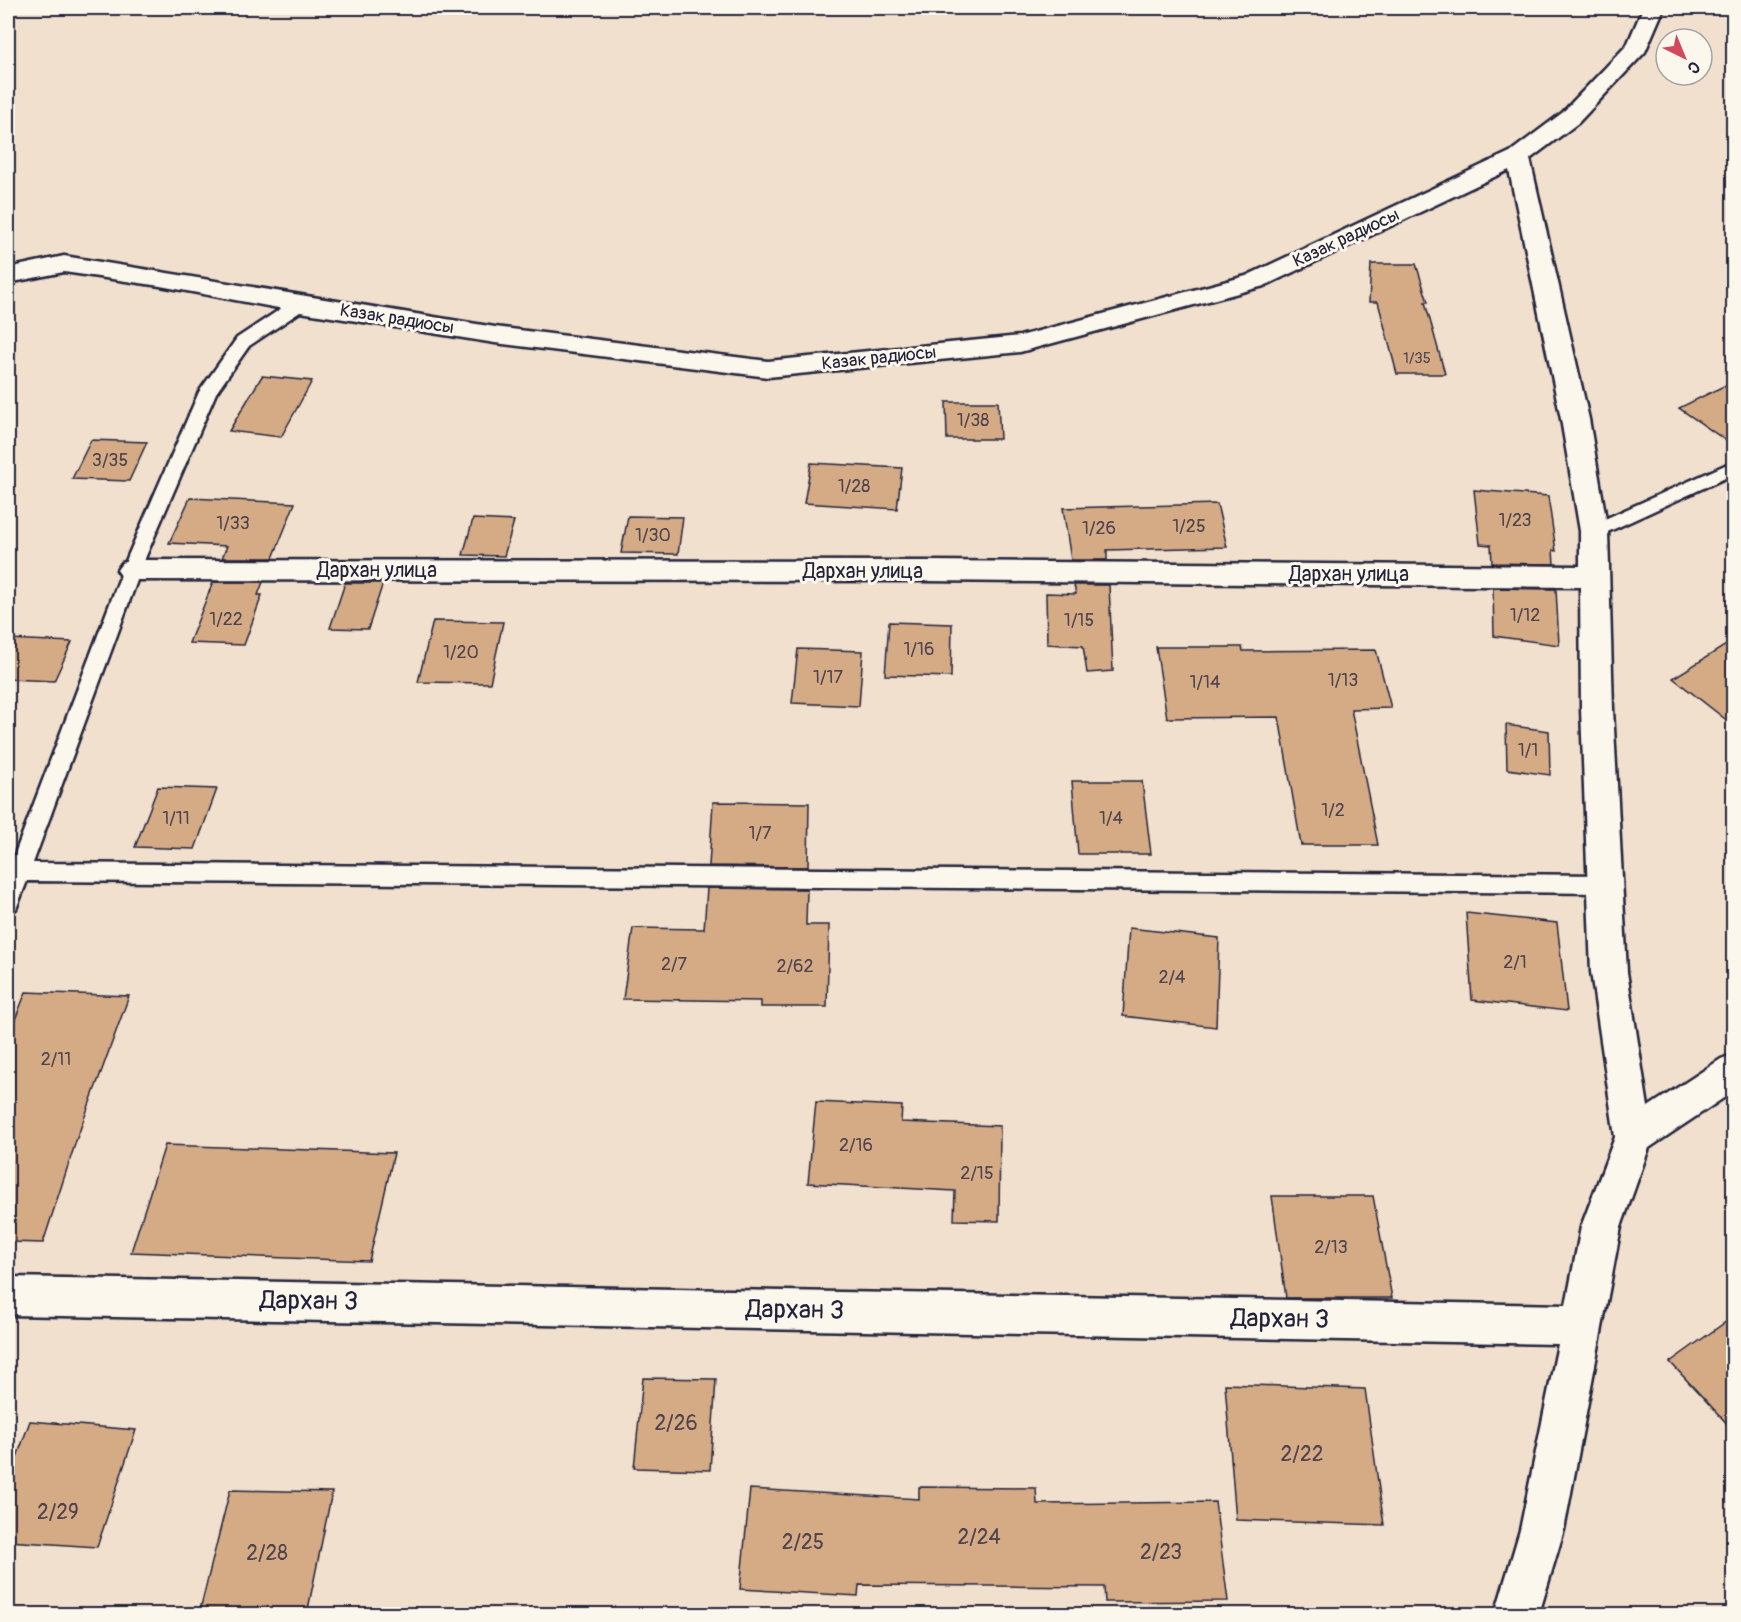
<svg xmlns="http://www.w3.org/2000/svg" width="1741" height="1622" viewBox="0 0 1741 1622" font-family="Pangolin,sans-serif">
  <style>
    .building { fill: #d5ab86; stroke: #22223b; stroke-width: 1.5 }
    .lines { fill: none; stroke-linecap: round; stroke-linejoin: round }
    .lane-casing { stroke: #22223b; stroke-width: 5 }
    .street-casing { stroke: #22223b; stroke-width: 5 }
    .lane { fill: #fbf7ec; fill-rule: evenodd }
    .street { fill: #fbf7ec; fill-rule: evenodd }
    .labels { text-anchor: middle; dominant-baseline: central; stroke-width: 6; stroke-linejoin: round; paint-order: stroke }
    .far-number-label { font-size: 15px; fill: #4f444e }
    .far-street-label { font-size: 18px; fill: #22223b; stroke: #fbf7ec }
    .number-label { font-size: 18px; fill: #4f444e }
    .street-label { font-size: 21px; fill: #22223b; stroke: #fbf7ec }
    .near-number-label { font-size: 21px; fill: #4f444e }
    .near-street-label { font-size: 26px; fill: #22223b; stroke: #fbf7ec }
  </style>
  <rect width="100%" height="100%" fill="#f0e0cd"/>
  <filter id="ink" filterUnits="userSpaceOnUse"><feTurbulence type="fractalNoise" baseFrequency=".0167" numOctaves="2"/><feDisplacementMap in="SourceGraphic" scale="12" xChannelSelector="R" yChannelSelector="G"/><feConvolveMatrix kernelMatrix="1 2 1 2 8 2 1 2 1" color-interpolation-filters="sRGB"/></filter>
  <g filter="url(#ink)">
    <g class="building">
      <path d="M1371,264H1416L1428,302H1425L1445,374H1397L1378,302H1369Z"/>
      <path d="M262,376L312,381L281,437L229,431Z"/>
      <path d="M1734,381V446L1679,408Z"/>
      <path d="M946,402H998L1000,439H947Z"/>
      <path d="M91,440L147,442L129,481L72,479Z"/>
      <path d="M811,463L902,468L897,509L804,503Z"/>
      <path d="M1474,490L1548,496L1556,551L1553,550L1554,564L1492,563L1491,545L1480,544Z"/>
      <path d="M190,498L295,503L273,558H222L227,546L169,543Z"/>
      <path d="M1217,504L1227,547L1107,550V560H1071L1063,508Z"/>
      <path d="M628,516L683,517L678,554L621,553Z"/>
      <path d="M473,519L514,521L504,556L463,555Z"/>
      <path d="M213,582H263L258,595H262L244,645L189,643Z"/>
      <path d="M345,583H383L368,629L330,628Z"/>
      <path d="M1074,585H1109L1113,671L1087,673L1083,646L1047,644L1046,593L1076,594Z"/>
      <path d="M1493,588L1556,589L1559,645L1494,636Z"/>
      <path d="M433,621L503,622L490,683L418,682Z"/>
      <path d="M889,622L952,624L951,677L885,675Z"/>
      <path d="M8,639L72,642L54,681L8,679Z"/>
      <path d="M1734,640V726L1673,678Z"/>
      <path d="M1156,647H1242L1243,651L1376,650L1391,708L1351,709L1378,845H1301L1279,717L1167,718Z"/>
      <path d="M798,649L863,651L859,706L792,703Z"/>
      <path d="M1506,725L1549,731L1550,775L1507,769Z"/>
      <path d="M1072,781H1142L1151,854H1078Z"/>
      <path d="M158,787L217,789L195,849L135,847Z"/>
      <path d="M713,802L809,803L808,867L709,866Z"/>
      <path d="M707,888L807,889L806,925H829L827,1007H761V1001L623,999L633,928L704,929Z"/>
      <path d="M1466,913L1557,923L1567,1011L1472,1000Z"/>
      <path d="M1129,928L1219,938L1216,1027L1123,1016Z"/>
      <path d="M26,992L129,996L77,1138L43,1243L8,1242V1037Z"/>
      <path d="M816,1102L902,1106L901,1122L1000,1126L999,1221L954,1220L955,1191L808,1183Z"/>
      <path d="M165,1145L394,1153L369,1261L131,1252Z"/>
      <path d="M1272,1196H1373L1392,1298H1286Z"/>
      <path d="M1734,1316V1431L1670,1362Z"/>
      <path d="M643,1378L716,1379L710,1470L634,1468Z"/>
      <path d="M1225,1384L1365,1389L1384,1525L1236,1520Z"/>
      <path d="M30,1421L136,1430L97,1547L8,1541V1482Z"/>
      <path d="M919,1487L1036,1488L1037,1504L1215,1502L1228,1601L1105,1602L1104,1587L859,1585L858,1596L740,1589L750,1489L919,1499Z"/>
      <path d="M230,1490L332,1492L307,1614H199Z"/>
    </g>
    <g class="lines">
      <g class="lane-casing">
        <g id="lane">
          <path d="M300,299L306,300L308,304L306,308L249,346L216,393L146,556L33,863L1605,875L1613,878L1616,884L1613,890L1605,893L27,881L16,909L8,912V872L128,556L199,392L237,338L294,300Z"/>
          <path d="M1734,461V474L1601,535L1594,537L1587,535L1585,531L1587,527Z"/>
        </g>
      </g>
      <g class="street-casing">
        <path id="street" d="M1643,8H1664L1645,52L1578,123L1530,159L1589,419L1608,531L1613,709L1627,972L1648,1107L1721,1059L1734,1054V1091L1649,1148L1621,1227L1564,1530L1539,1614H1495L1520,1530L1558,1344L8,1315V1277L1566,1305L1581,1227L1615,1137L1591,972L1581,709L1580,587L925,581L132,580L122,577L117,570L122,563L132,560L925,561L1580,566V531L1561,419L1509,170L1264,286L1020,352L768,377L495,343L300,312L160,286L64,272L8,283V268L64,256L495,327L768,361L1020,336L1246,276L1510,152L1562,113L1627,45Z"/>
      </g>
      <use href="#lane" class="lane"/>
      <use href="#street" class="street"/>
    </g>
  </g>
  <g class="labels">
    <g class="far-number-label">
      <text x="1417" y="358">1/35</text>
    </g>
    <g class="far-street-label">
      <text transform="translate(1346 238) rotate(-25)">Казак радиосы</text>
      <text transform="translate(397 319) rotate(9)">Казак радиосы</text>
      <text transform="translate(879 358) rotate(-6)">Казак радиосы</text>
    </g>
    <g class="number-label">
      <text x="973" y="420">1/38</text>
      <text x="110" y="460">3/35</text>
      <text x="854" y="486">1/28</text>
      <text x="1515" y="520">1/23</text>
      <text x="233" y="523">1/33</text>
      <text x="1189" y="526">1/25</text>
      <text x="1099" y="528">1/26</text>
      <text x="653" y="535">1/30</text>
      <text x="1525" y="615">1/12</text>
      <text x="226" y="619">1/22</text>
      <text x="1079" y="620">1/15</text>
      <text x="919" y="649">1/16</text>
      <text x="461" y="652">1/20</text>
      <text x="828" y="677">1/17</text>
      <text x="1343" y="680">1/13</text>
      <text x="1205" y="682">1/14</text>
      <text x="1528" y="750">1/1</text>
      <text x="1333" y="810">1/2</text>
      <text x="176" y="818">1/11</text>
      <text x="1111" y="818">1/4</text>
      <text x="760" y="833">1/7</text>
      <text x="1515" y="962">2/1</text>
      <text x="674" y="964">2/7</text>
      <text x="795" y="966">2/62</text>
      <text x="1172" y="977">2/4</text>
      <text x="56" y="1059">2/11</text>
      <text x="856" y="1145">2/16</text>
      <text x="977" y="1173">2/15</text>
      <text x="1331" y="1247">2/13</text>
    </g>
    <g class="street-label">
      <text x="377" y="570">Дархан улица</text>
      <text x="863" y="571">Дархан улица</text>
      <text x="1349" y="574">Дархан улица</text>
    </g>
    <g class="near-number-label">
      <text x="676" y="1423">2/26</text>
      <text x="1302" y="1454">2/22</text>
      <text x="58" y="1512">2/29</text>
      <text x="979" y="1537">2/24</text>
      <text x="803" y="1542">2/25</text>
      <text x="1161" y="1552">2/23</text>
      <text x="267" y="1553">2/28</text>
    </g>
    <g class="near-street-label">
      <text transform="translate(309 1301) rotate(1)">Дархан 3</text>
      <text transform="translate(795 1310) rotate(1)">Дархан 3</text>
      <text transform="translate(1280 1319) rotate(1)">Дархан 3</text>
    </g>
  </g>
  <rect width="1741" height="1622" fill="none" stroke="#fbf7ec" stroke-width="30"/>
  <rect x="15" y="15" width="1711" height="1592" fill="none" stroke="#22223b" stroke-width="2" filter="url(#ink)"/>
  <g transform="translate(1684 57) rotate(137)"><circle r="28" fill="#fbf7ec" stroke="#a4a2a5" stroke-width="1.5"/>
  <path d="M0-4.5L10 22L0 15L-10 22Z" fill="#d1495b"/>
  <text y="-9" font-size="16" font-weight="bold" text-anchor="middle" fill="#22223b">С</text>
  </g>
</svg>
